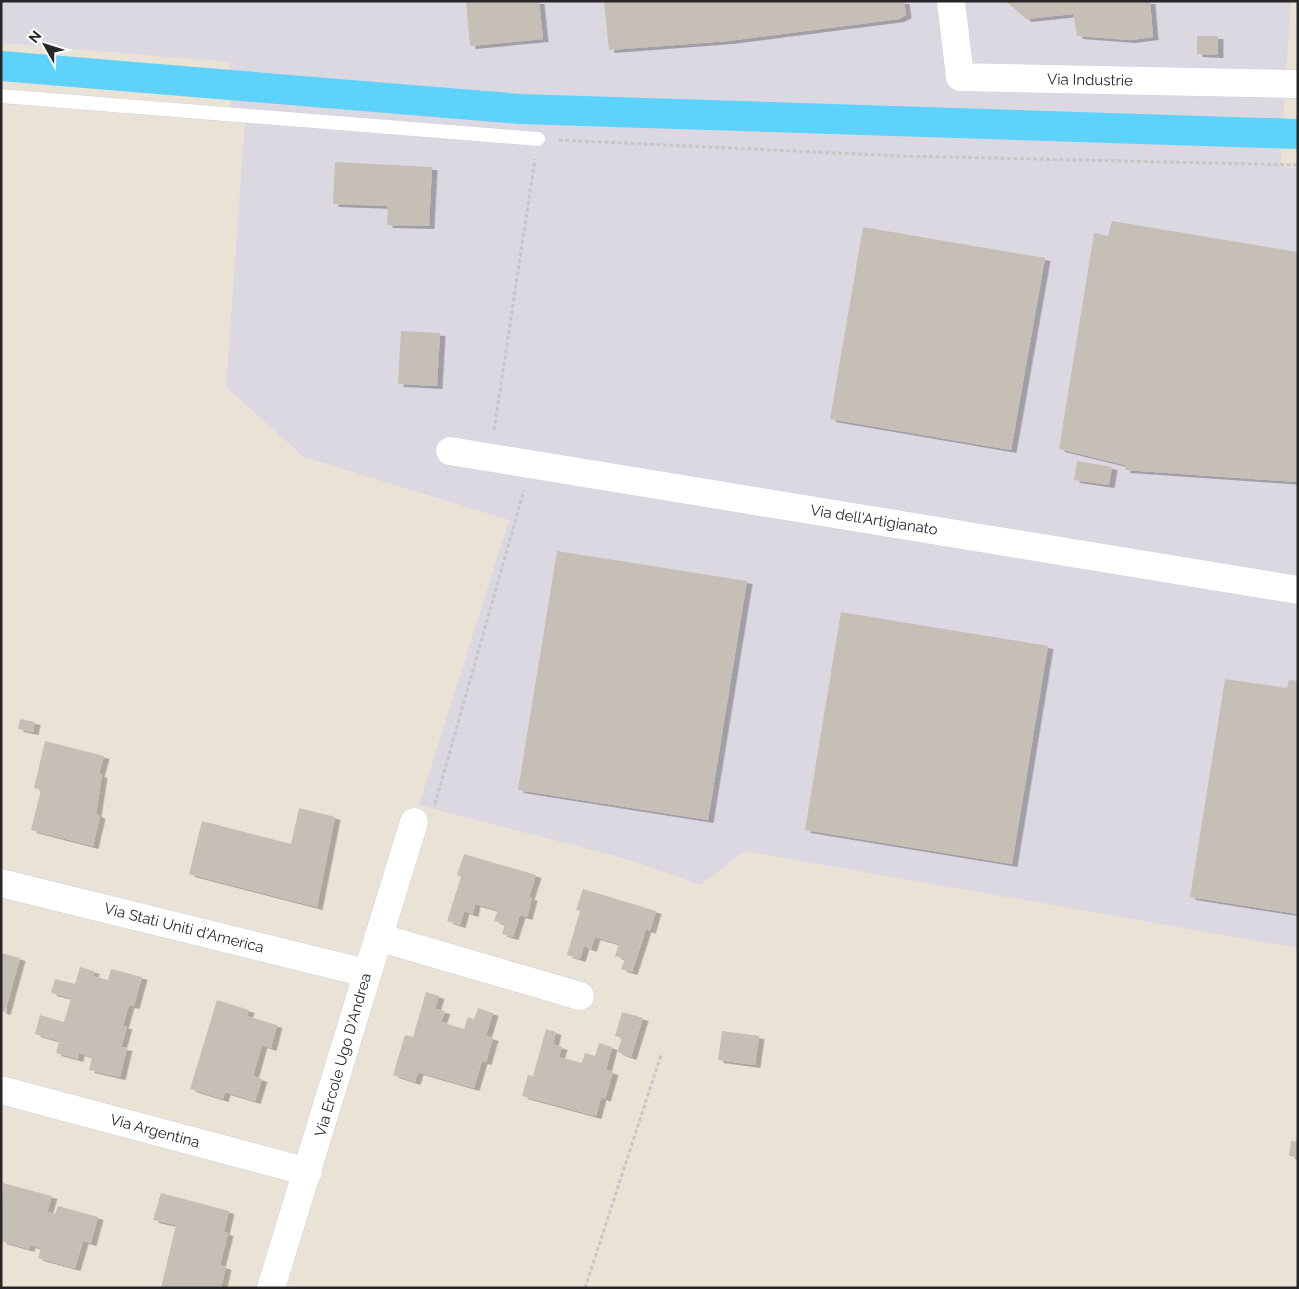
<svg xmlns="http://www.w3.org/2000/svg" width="1299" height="1289" viewBox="0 0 1299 1289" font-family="Raleway,sans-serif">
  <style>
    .industrial { fill: #dbd8e2 }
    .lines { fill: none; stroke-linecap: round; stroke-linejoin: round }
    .canal { stroke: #5dd2fa; stroke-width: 30 }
    .building { fill: #c6bfb6; filter: url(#shadow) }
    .service-casing { stroke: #cbd0e2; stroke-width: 15 }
    .minor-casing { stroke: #cbd0e2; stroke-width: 29 }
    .path { stroke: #c7c7c7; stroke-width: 3; stroke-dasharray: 4 2.5; stroke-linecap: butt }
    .service { stroke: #fff; stroke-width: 14 }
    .minor { stroke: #fff; stroke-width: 28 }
    .labels { text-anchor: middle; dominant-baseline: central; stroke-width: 4; stroke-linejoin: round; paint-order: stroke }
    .street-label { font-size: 15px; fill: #272727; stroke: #fff }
  </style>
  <defs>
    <filter id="shadow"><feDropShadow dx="5.5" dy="3" stdDeviation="0" flood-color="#0004"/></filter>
  </defs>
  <rect width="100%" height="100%" fill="#ebe2d6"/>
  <path class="industrial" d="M1,1H1291L1280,167L1298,168V948L745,851L700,885L630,860L419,805L509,520L304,457L226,387L245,121L231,119L230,62L1,43Z"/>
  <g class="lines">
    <path class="canal" d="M1,66L520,109L1298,134"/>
  </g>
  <g class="building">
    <path d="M466,1H539L543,39L470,46Z"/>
    <path d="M604,1H904L906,15L899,19L728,41L609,50Z"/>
    <path d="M1006,1H1150L1153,37L1130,40L1077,36L1073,14L1026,19Z"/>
    <path d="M1197,36H1218V55L1197,54Z"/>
    <path d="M335,162L432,167L429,226L387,225L388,206L333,204Z"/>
    <path d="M1112,221L1298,252V482L1125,470V465L1059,449L1094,233L1108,236Z"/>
    <path d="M863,227L1045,258L1011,450L830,419Z"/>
    <path d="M401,331L440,333L437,386L398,384Z"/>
    <path d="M1077,461L1112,467L1109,485L1074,480Z"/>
    <path d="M557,551L747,581L708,820L518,790Z"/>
    <path d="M841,612L1048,646L1012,864L805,830Z"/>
    <path d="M1225,679L1287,688L1289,680L1298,681V914L1190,897Z"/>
    <path d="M20,719L35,722L33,732L18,729Z"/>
    <path d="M45,741L104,756L99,774L102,775L96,814L100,816L93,846L31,830L41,790L34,788Z"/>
    <path d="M299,808L335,817L317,907L189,874L202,821L291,844Z"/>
    <path d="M464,854L536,875L529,897L532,898L527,917L520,915L513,937L502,934L505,924L494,921L498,910L475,904L473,914L464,911L460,925L447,921L461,877L457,875Z"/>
    <path d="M583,889L656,911L650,931L646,929L632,972L621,969L625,959L615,956L619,944L595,937L591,949L584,946L580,959L567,955L580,911L576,910Z"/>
    <path d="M1,953L20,958L5,1012L1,1011Z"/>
    <path d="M80,967L94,971L93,976L108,980L111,969L142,977L134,1006L129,1005L123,1026H127L121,1047L127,1048L120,1077L89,1070L92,1057L79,1053L78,1059L56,1053L59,1041L35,1034L40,1015L64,1022L71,998L51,993L55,979L75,984Z"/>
    <path d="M426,992L439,996L435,1009L445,1011L441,1022L464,1029L468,1017L474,1019L478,1008L493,1013L486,1036L493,1038L486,1062L482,1061L474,1088L418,1072L415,1082L393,1075L405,1035L413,1037Z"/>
    <path d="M217,1000L249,1010L247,1016L277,1025L271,1048L262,1045L253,1076L262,1079L255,1101L225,1092L223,1099L190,1089Z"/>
    <path d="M622,1012L643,1018L631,1057L617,1052L622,1038L615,1036Z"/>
    <path d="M546,1029L556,1032L553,1044L562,1047L559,1057L582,1063L585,1053L595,1056L599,1043L612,1047L606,1070L613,1072L605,1099L601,1097L596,1116L522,1096L528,1075L533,1076Z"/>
    <path d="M722,1031L759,1036L755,1065L718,1060Z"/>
    <path d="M1291,1141L1298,1142V1158L1289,1156Z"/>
    <path d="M3,1183L52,1196L47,1212L55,1214L58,1206L98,1217L91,1243L83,1241L75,1268L38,1258L41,1248L30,1245L29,1249L1,1241Z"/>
    <path d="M161,1193L229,1211L224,1232L228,1233L220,1265L226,1267L221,1288H161L176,1225L153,1220Z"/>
  </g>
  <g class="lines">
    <g class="service-casing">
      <path id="service" d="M1,96L538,139"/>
    </g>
    <g class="minor-casing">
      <g id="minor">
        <path d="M951,1L960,77L1298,84"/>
        <path d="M450,451L1298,590"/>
        <path d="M1,883L366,973"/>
        <path d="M378,937L580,996"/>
        <path d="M1,1090L308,1172"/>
        <path d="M271,1288L414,822"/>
      </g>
    </g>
    <g class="path">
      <path d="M559,140L901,156L1298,165"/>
      <path d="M494,430L535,159"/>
      <path d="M435,804L524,490"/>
      <path d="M585,1288L661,1055"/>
    </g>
    <use href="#service" class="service"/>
    <use href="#minor" class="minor"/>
  </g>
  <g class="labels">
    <g class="street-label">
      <text transform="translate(1090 80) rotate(1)">Via Industrie</text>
      <text transform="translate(874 520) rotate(9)">Via dell'Artigianato</text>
      <text transform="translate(184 928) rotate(14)">Via Stati Uniti d'America</text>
      <text transform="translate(343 1055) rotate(-74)">Via Ercole Ugo D'Andrea</text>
      <text transform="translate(155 1131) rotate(15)">Via Argentina</text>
    </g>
  </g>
  <rect width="1299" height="1289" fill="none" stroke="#272727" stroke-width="5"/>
  <g transform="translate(45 45) rotate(309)" stroke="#ffffff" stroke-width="4" paint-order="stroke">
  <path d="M0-4L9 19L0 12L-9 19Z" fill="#272727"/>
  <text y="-8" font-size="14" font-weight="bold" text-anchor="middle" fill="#272727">N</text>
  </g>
</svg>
